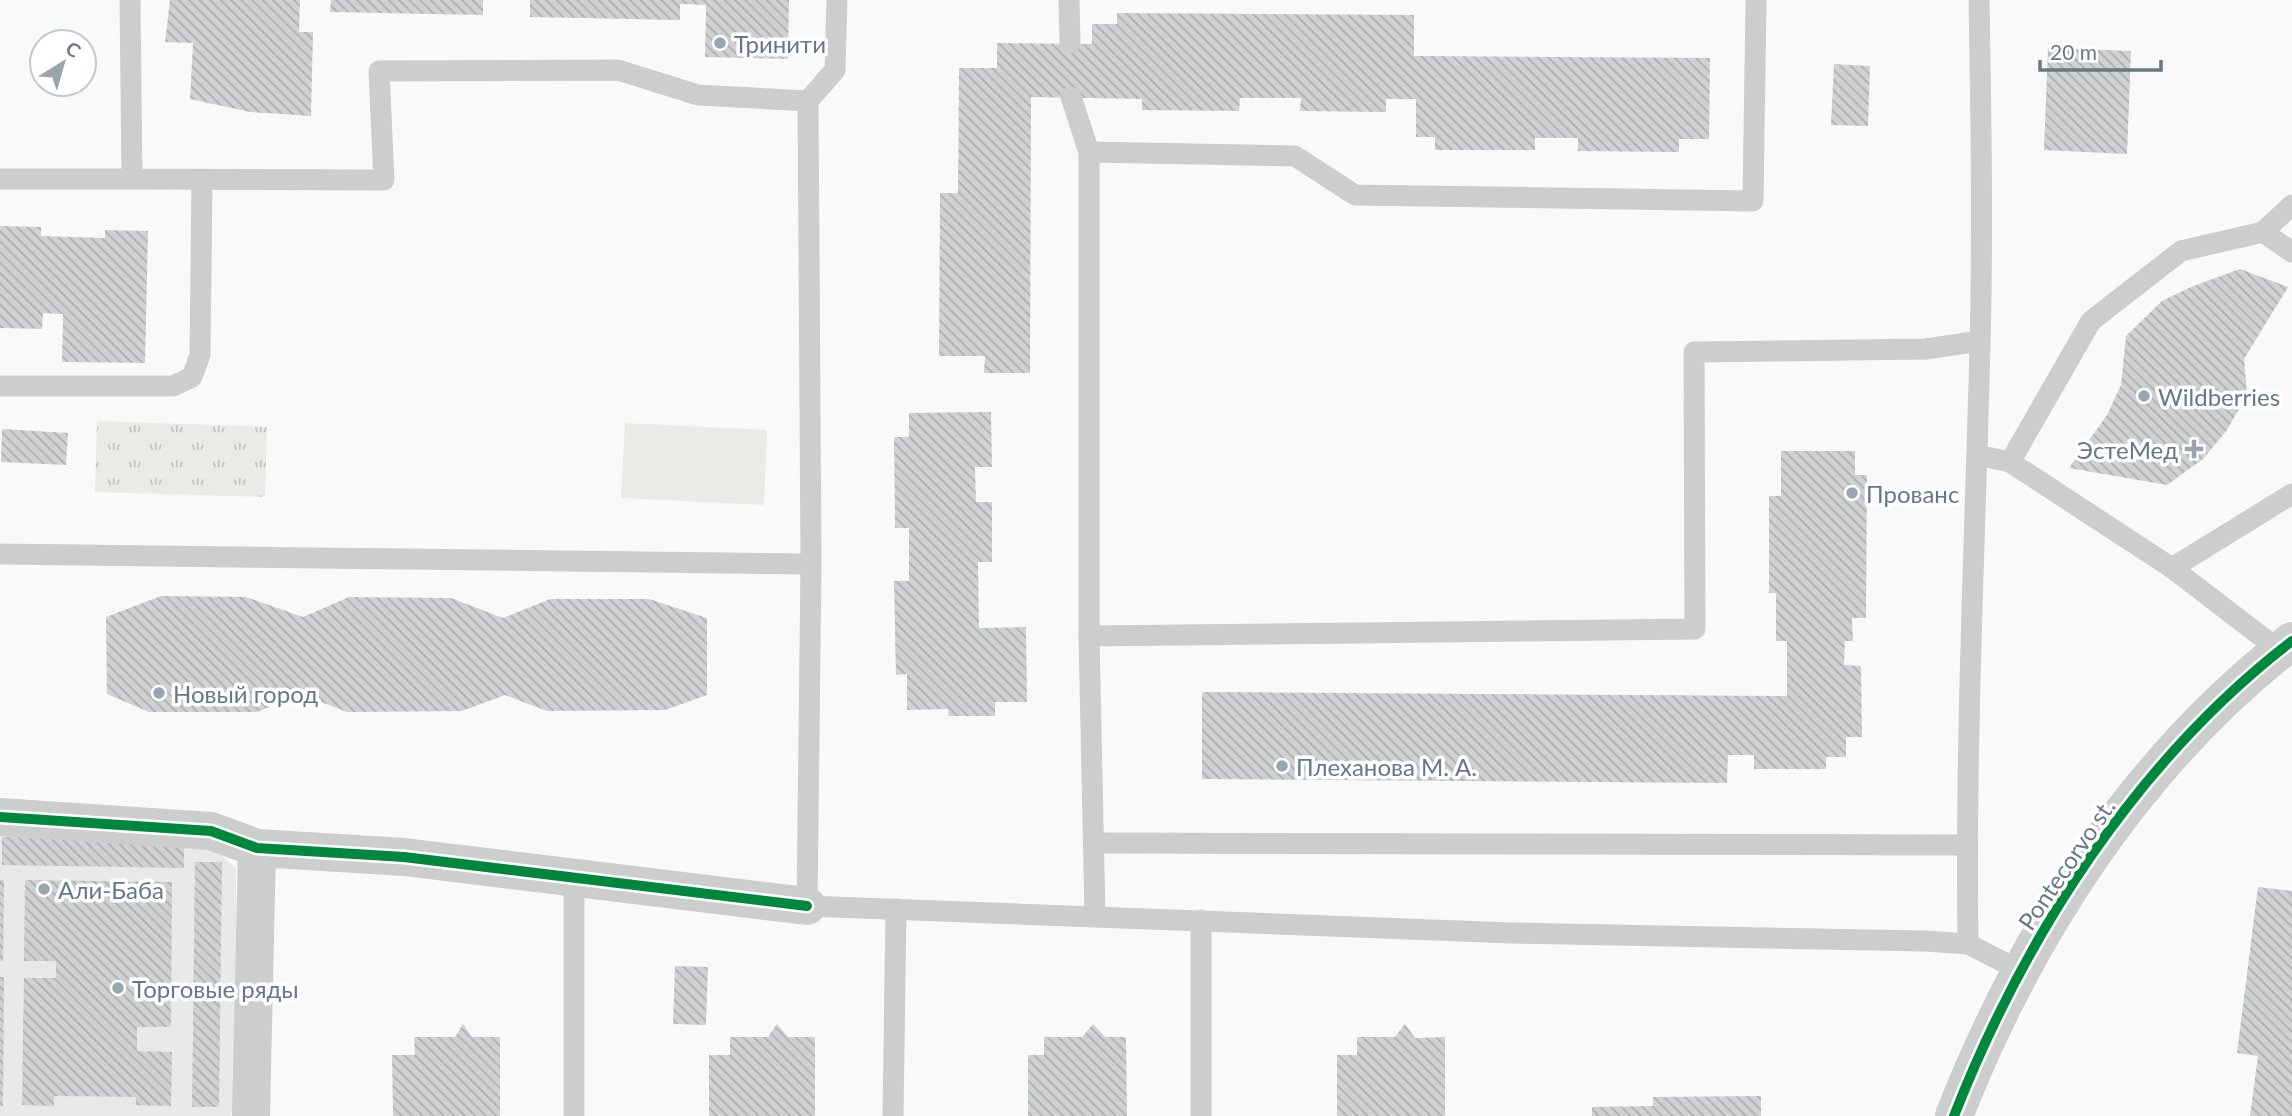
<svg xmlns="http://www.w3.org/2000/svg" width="2292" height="1116" viewBox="0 0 2292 1116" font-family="Lato,sans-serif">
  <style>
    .built { fill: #e8eae9 }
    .grass { fill: #e8ebe6 }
    .park { fill: url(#park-tufts) }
    .building { fill: url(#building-back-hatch) }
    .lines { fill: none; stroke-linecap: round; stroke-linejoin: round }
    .lane { stroke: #cccece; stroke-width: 21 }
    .street { stroke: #cccece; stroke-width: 38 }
    .cycleway-casing { stroke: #fff; stroke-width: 15 }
    .cycleway { stroke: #00873e; stroke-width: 10 }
    .poi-dot { fill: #99a6ac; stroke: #fff; stroke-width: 2.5 }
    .labels { text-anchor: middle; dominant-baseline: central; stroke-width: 7; stroke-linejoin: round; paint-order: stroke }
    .poi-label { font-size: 24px; fill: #657a82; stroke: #fff; text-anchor: start }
    .street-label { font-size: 24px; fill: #657a82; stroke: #fff }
  </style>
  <defs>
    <pattern id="park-tufts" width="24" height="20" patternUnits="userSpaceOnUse" patternTransform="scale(1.75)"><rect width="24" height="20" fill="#e8ebe6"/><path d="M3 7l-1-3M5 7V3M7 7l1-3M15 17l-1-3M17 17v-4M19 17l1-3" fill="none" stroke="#c0c3c0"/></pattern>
    <pattern id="building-back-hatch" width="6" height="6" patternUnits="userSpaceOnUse" patternTransform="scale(1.75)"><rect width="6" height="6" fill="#cfd1d2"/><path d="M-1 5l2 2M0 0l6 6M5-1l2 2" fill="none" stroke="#acafb0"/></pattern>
  </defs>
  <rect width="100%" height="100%" fill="#f9f9f9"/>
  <path class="built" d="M0,835L205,839L236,869L237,1106L230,1116H0Z"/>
  <path class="grass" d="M625,423L767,430L764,505L621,498Z"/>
  <path class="park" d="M97,421L267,427L265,497L95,492Z"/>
  <g class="building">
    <path d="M170,0H300L299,32H313L311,116L250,112L190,99L193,43L165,42Z"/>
    <path d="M331,0H483V15L330,12Z"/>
    <path d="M530,0H789L788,59L705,57L706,5L680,4V20L530,17Z"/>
    <path d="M1117,13L1414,15V56L1710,58L1709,139H1679V152L1578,151V138H1535V150H1435V137H1416V99H1386V112L1300,111L1301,98H1240L1239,111L1142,110V99L1031,97L1030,373H984L985,356H939L940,193H958L959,68H997V43L1092,44V24H1117Z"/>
    <path d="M2048,48L2131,51L2127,154L2044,150Z"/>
    <path d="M1834,64L1870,66L1868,126L1831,125Z"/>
    <path d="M0,226L41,227V236L105,238V230L148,231L145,363L62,362L63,314L43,313L42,329L0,328Z"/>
    <path d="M2240,269L2288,287L2244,359L2247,395L2227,430L2203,459L2167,485L2069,468L2107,415L2121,385L2126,336L2162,301L2191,287Z"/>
    <path d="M991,412L992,467H975L976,502H992V562H978L979,628L1026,627L1027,702H995V716H949L948,709L907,710V674L896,675L894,581H909V528H895L894,437H909V413Z"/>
    <path d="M2,429L68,433L66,465L1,462Z"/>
    <path d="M1781,451H1855V475H1867L1866,618H1852L1853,641H1845L1844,665L1861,666L1862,737H1846V757H1826V769H1754V755H1728L1727,783L1202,779V692L1787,696V641H1776V593H1769V496H1781Z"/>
    <path d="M161,596L246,597L303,617L349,597L451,598L503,618L550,599H649L707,618V695L665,710L547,711L505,695L462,711L347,712L301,694L257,712H149L107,694L106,617Z"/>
    <path d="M2,837L184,839V868L2,865Z"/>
    <path d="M195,862H222L219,1107H192Z"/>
    <path d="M0,880H4L3,961H0Z"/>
    <path d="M25,880L172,882L171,1027H137V1051L172,1052L171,1106L136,1105V1097L54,1096V1106L22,1105L24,978H56V961H24Z"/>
    <path d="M2258,887L2292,891V1116H2250L2258,1056L2237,1053Z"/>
    <path d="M675,966L708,967L706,1025L673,1024Z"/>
    <path d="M0,977H4L3,1106H0Z"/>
    <path d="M463,1024L472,1037H500V1116H393L392,1055H415L414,1037H455Z"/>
    <path d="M777,1024L788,1037H815V1116H709V1055H730V1037H768Z"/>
    <path d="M1093,1024L1105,1037H1126L1127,1116H1028V1055H1044V1037H1082Z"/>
    <path d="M1405,1024L1415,1038L1445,1037V1116H1337V1055H1357V1037H1395Z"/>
    <path d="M1761,1096V1116H1592V1107L1653,1106V1097Z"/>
  </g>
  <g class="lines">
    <g class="lane">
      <path d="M130,0L132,179L384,180L379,71L618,70L698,95L808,101"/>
      <path d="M837,0L835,70L808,101L811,564L807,906L1512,933L1925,941L1968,944L2021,971"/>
      <path d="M1069,0L1070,43"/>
      <path d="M1071,97L1089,152V636L1095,915"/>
      <path d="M1089,152L1295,156L1355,195L1753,201L1756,0"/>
      <path d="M0,179H132"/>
      <path d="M2263,232L2292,252"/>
      <path d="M0,386H173L192,377L200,355L202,180"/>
      <path d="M1977,455L2010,462L2172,568L2279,650"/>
      <path d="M2010,462L2091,321L2181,251L2263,232L2292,205"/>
      <path d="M0,554L811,564"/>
      <path d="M2172,568L2292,494"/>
      <path d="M1089,636L1695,629L1694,352L1926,349L1980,341"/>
      <path d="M1094,843L1967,845"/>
      <path d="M574,877V1116"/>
      <path d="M1968,944C1965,744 1975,544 1980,345C1983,230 1981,114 1979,0"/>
      <path d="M893,1116L896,909"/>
      <path d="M1201,1116V920"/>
    </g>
    <g class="street">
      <path d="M0,817L211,831L257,848L404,857L807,906"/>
      <path d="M251,1116L257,848"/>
      <path d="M1954,1116C2025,935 2137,760 2292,641"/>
    </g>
    <g class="cycleway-casing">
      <g id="cycleway">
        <path d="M0,817L211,831L257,848L404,857L807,906"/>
        <path d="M1954,1116C2025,935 2137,760 2292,641"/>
      </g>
    </g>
    <use href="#cycleway" class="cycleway"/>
  </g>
  <g class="poi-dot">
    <circle cx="720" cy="43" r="7"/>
    <circle cx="2144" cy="396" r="7"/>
    <path d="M2190.5 438.5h7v7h7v7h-7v7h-7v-7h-7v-7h7z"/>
    <circle cx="1852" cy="493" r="7"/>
    <circle cx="159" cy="693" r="7"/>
    <circle cx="1282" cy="766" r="7"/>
    <circle cx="44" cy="889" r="7"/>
    <circle cx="118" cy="988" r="7"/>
  </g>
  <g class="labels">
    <g class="poi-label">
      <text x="734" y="43">Тринити</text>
      <text x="2158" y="396">Wildberries</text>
      <text x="2178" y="449" text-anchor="end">ЭстеМед</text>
      <text x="1866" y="493">Прованс</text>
      <text x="173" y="693">Новый город</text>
      <text x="1296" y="766">Плеханова М. А.</text>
      <text x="58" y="889">Али-Баба</text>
      <text x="132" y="988">Торговые ряды</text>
    </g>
    <g class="street-label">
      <text transform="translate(2066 864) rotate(-56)">Pontecorvo st.</text>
    </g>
  </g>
  <g transform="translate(63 63) rotate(37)"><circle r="33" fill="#ffffff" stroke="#c1cacd" stroke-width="2"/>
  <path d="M0-5L12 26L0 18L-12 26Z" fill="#99a6ac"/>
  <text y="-10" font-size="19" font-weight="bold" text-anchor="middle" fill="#657a82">С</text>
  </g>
  <path d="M2040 60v10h121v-10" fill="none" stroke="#657a82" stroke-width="3.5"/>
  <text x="2050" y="60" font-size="21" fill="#657a82" stroke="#ffffff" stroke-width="5" paint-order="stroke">20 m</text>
</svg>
